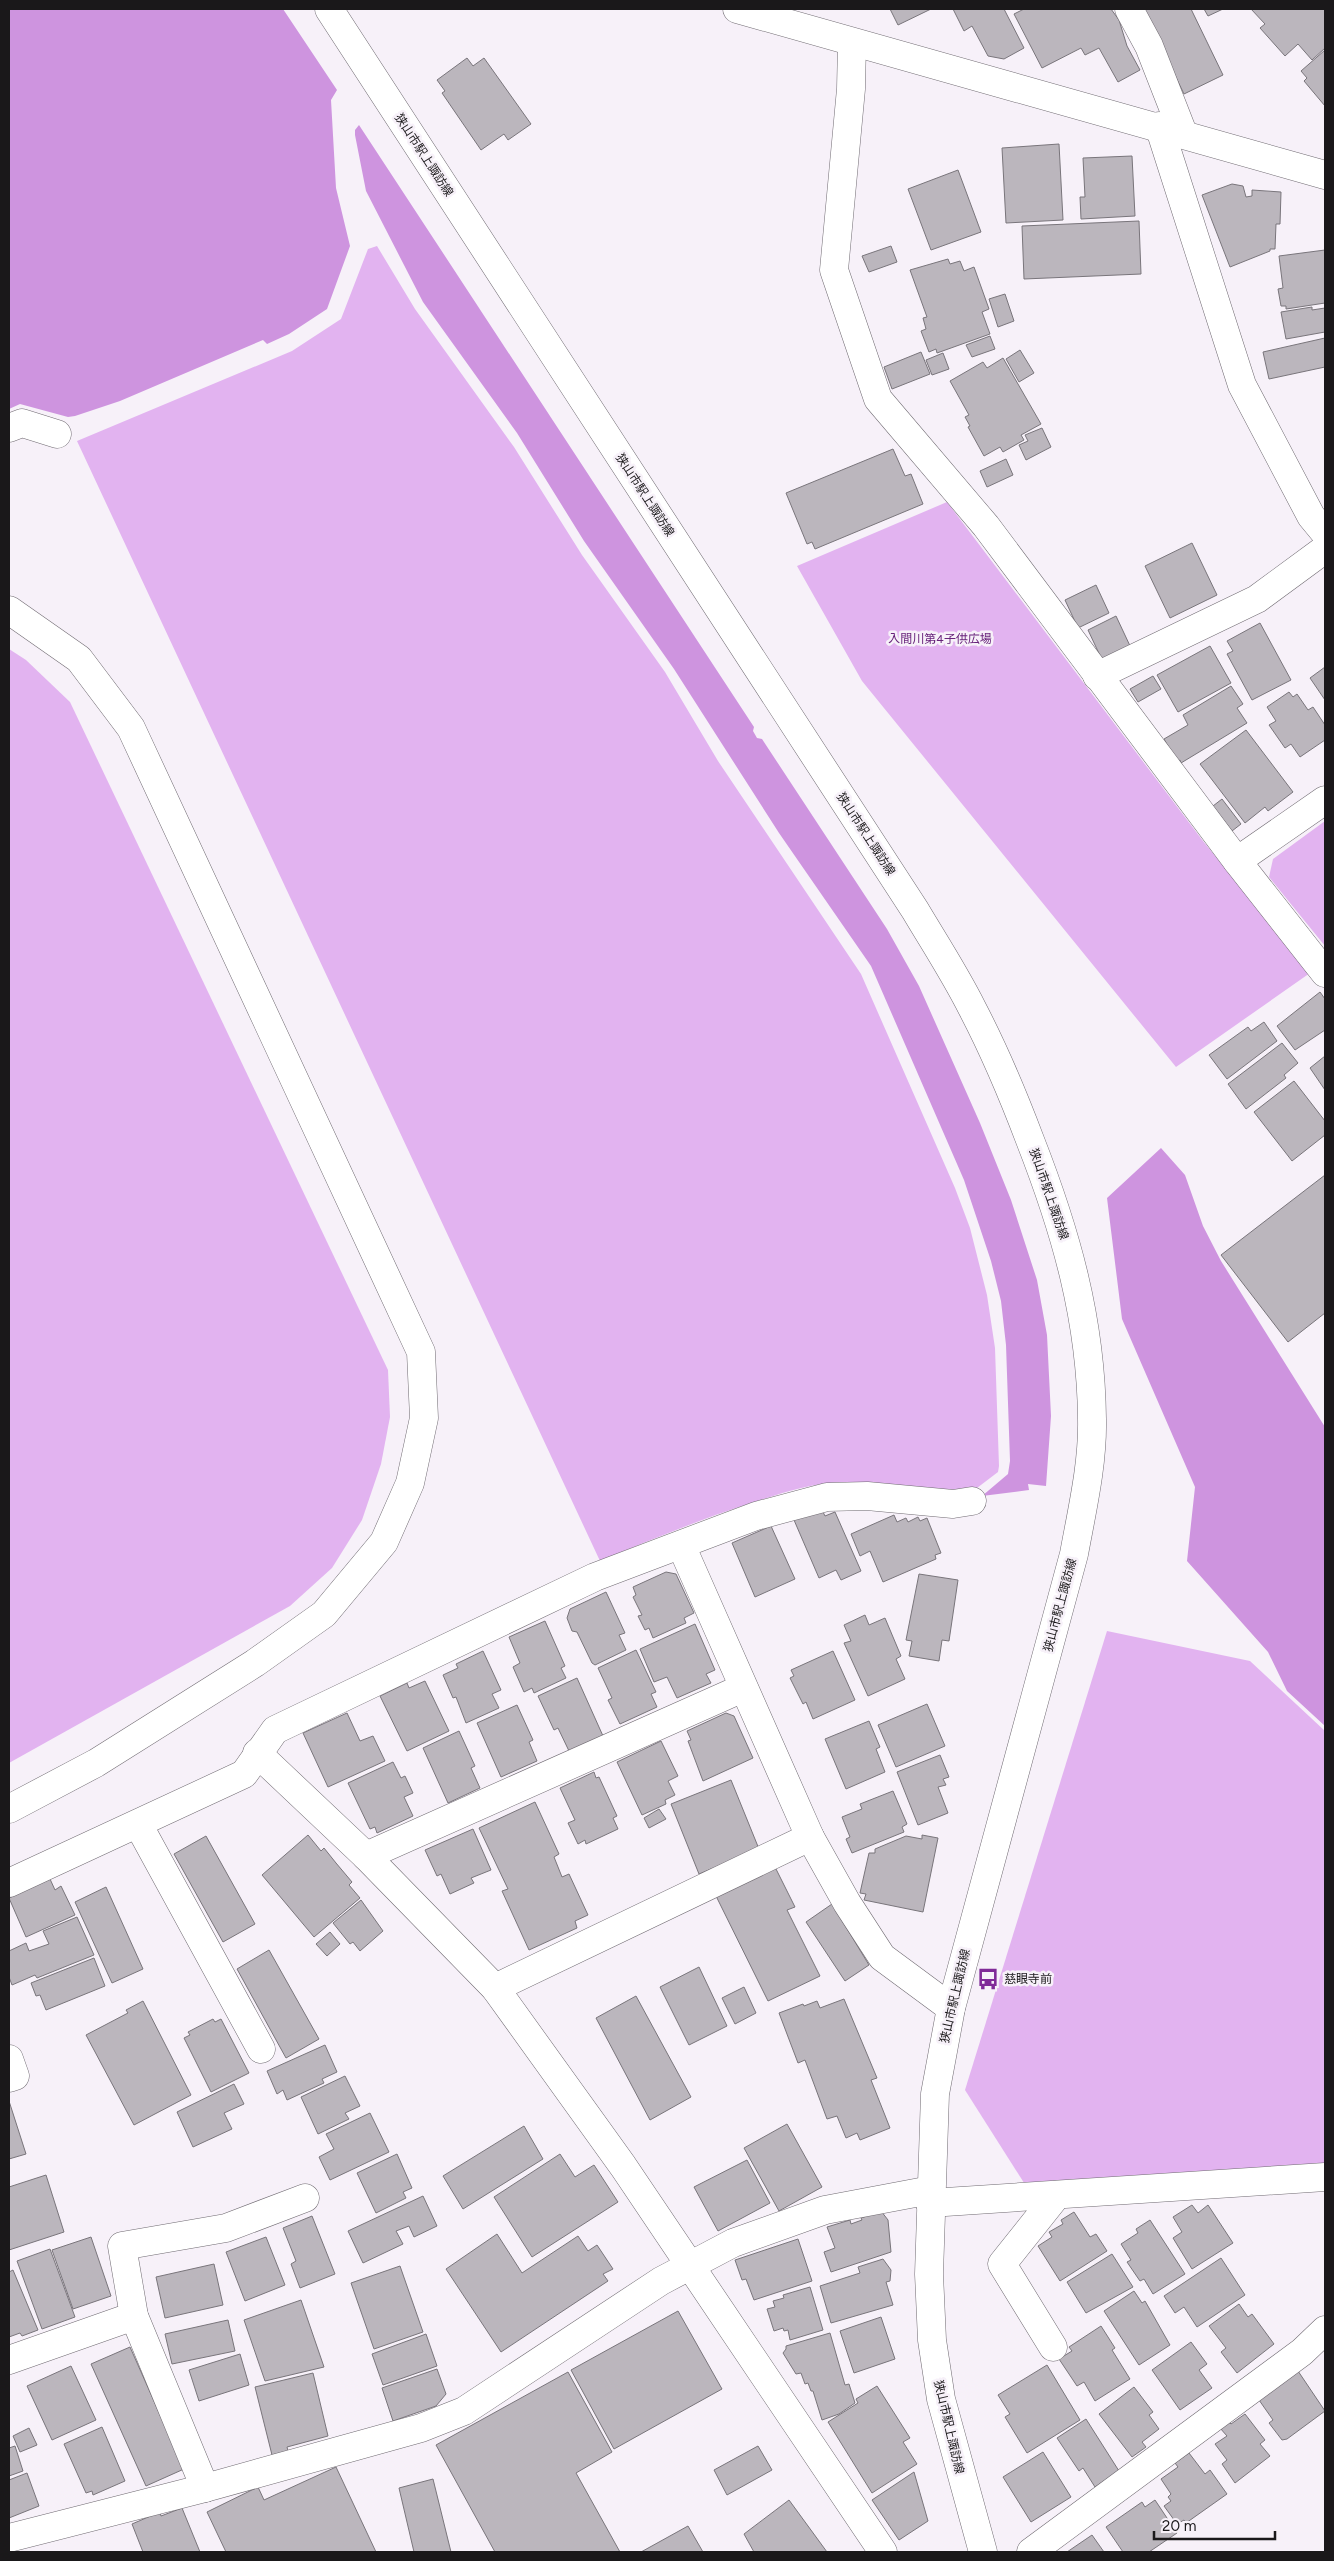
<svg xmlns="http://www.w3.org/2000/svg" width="1334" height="2561" viewBox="0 0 1334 2561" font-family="Figtree,'Noto Sans JP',sans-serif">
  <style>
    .green { fill: #e2b3f0 }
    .forest { fill: #ce94df }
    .building { fill: #bbb6bd; stroke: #79757b }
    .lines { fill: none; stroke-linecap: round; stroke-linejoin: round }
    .minor-casing { stroke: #706b72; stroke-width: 29 }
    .minor { stroke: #fff; stroke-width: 28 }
    .labels { text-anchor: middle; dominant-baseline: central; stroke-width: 5; stroke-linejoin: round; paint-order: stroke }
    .street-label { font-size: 12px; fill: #1a181a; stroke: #f7f1f9 }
    .park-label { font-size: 12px; fill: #68237b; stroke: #f7f1f9 }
    .poi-label { font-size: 12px; fill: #1a181a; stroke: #f7f1f9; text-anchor: start }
  </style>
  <rect width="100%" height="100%" fill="#f7f1f9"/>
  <g class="green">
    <path d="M377,246L415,309L514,447L582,555L665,672L718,761L861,974L955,1188L970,1228L987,1295L995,1348L999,1466L998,1472L977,1488L951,1498L842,1482C808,1483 777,1495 745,1505C696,1521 648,1541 600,1561L77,441L292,351L341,319L368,249Z"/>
    <path d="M947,502L1203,841L1310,973L1176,1067L862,681L797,566Z"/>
    <path d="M9,649L26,660L70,702L388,1370L390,1417L381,1464L362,1520L332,1568L290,1606L9,1763Z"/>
    <path d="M1325,821V946L1269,877L1273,859Z"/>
    <path d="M1107,1631L1250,1661L1325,1731V2171L1026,2186L965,2090Z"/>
  </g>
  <g class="forest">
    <path d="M9,9H283L337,90L331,100L336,188L350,246L327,309L289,334L267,344L263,340L120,401L75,416L68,417L20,404L9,409Z"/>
    <path d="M359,125L754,727L753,731L757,738L762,739L887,929L919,986L980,1123L1011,1200L1037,1280L1047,1335L1051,1416L1046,1486L1028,1484L1029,1490L982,1496L1008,1474L1010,1461L1006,1345L1001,1301L991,1261L964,1180L871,966L779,833L674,669L584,541L517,433L423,302L366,191L355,135V130Z"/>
    <path d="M1161,1148L1185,1175L1203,1226L1221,1261L1325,1427V1726L1287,1691L1268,1652L1187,1561L1195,1487L1122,1319L1107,1198Z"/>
  </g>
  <g class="building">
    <path d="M890,9H931L898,25Z"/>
    <path d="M953,9H1004L1024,48L1004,59L988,56L972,26L964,31Z"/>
    <path d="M1024,9H1111L1119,20L1127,46L1140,70L1118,82L1099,48L1085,55L1081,48L1042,68L1014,14Z"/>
    <path d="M1143,9H1191L1223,75L1184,94Z"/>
    <path d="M1204,9H1223L1208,16Z"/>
    <path d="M1251,9H1325V48L1312,60L1298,44L1285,56L1260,28L1265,24Z"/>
    <path d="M1325,50V106L1304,81L1307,78L1301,71Z"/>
    <path d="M467,58L473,66L484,58L531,124L508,140L504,134L481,150L442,93L445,91L437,80Z"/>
    <path d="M1059,144L1063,220L1006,223L1002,148Z"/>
    <path d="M1132,156L1135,216L1081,219L1080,197H1085L1083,158Z"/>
    <path d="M958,170L981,232L931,250L908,189Z"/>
    <path d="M1232,184L1243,186L1246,197L1252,196V190L1281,192L1280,224H1276L1275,249H1270V251L1230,267L1202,195Z"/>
    <path d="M1139,221L1141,274L1024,279L1022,226Z"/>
    <path d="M891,246L897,262L869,272L862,256Z"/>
    <path d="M1325,250V303L1286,309V306H1281L1278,289L1283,288L1279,256Z"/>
    <path d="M948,259L950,264L960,261L964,271L974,267L989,309L982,312L990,334L937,353L936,349L929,352L921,331L926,329L923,318L927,317L910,270Z"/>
    <path d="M1005,294L1014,321L998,327L989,299Z"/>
    <path d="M1312,307V310L1325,308V332L1286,339L1281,312Z"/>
    <path d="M990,336L995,349L972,357L966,345Z"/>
    <path d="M1325,338V367L1269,379L1263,352Z"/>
    <path d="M1020,350L1034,373L1019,382L1006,359Z"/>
    <path d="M921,352L930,374L892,389L884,367Z"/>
    <path d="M943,353L949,369L932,375L926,360Z"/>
    <path d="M1003,358L1041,424L1021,435L1024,440L1003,452L1000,447L984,456L968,427L970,426L965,417L969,415L950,381L983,362L987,368Z"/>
    <path d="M1042,428L1051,447L1026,460L1019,445L1028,441L1025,435Z"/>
    <path d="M893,449L905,476L911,474L923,504L815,549L812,542L807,544L786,493Z"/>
    <path d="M1006,459L1013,475L987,487L980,471Z"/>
    <path d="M1192,543L1217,595L1170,618L1145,566Z"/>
    <path d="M1096,585L1109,613L1078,628L1065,600Z"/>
    <path d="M1116,616L1131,648L1103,662L1088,630Z"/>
    <path d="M1260,623L1291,680L1252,700L1227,654L1233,651L1227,641Z"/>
    <path d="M1210,646L1231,683L1178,712L1157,675Z"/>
    <path d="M1325,667V700L1310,678Z"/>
    <path d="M1153,676L1161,689L1138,702L1130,689Z"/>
    <path d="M1231,686L1243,704L1237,708L1247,723L1181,763L1180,760L1177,762L1164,739L1188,725L1183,715Z"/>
    <path d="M1289,692L1293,697L1297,694L1308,710L1313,707L1325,725V740L1300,757L1291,744L1285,748L1269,725L1276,721L1267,707Z"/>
    <path d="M1246,730L1293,792L1268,811L1265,807L1245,823L1200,764Z"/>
    <path d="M1222,799L1241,824L1232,831L1213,806Z"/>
    <path d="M1320,992L1325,999V1030L1295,1050L1277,1026Z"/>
    <path d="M1264,1022L1277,1041L1227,1079L1209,1055L1248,1027L1251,1031Z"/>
    <path d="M1282,1043L1298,1063L1284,1075L1286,1078L1246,1109L1228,1084Z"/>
    <path d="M1325,1056V1090L1310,1068Z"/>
    <path d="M1294,1081L1325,1121V1135L1292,1161L1254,1112Z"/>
    <path d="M1325,1175V1313L1288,1342L1221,1255Z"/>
    <path d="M821,1508L825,1516L835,1512L861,1571L841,1580L836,1570L819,1578L794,1520Z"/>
    <path d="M894,1515L897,1522L906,1518L908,1522L918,1517L920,1521L927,1518L941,1553L935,1555L936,1559L883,1582L870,1551L860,1556L851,1534Z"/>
    <path d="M771,1526L795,1579L755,1597L732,1543Z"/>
    <path d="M666,1572L676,1574L694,1613L684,1618L686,1623L653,1638L649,1628L645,1630L638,1616L642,1615L633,1597L636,1595L633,1587Z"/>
    <path d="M919,1574L958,1580L949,1641L942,1640L939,1661L909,1656L912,1641L906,1640Z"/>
    <path d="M606,1592L625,1633L619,1635L626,1650L595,1665L592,1663L577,1632L572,1631L567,1618L570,1609Z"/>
    <path d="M865,1615L869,1625L885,1618L901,1656L896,1659L905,1679L868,1696L844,1643L851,1641L844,1625Z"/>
    <path d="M545,1621L565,1666L561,1668L566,1678L534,1693L532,1688L524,1692L513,1667L520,1663L509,1637Z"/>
    <path d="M695,1624L715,1670L706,1674L711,1683L677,1698L667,1677L654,1682L640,1649Z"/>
    <path d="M636,1650L656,1692L651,1694L657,1707L620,1724L608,1700L612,1698L598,1668Z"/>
    <path d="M483,1651L501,1690L492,1694L499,1708L466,1723L456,1697L453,1698L443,1675L458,1668L456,1664Z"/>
    <path d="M833,1651L855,1700L813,1719L806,1702L803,1704L790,1678L794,1676L791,1670Z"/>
    <path d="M577,1678L603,1736L569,1751L558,1728L554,1730L538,1696Z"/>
    <path d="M425,1681L449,1731L407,1751L380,1696L407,1683L409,1688Z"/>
    <path d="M927,1704L945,1746L896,1767L878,1725Z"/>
    <path d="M517,1705L533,1740L529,1742L537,1761L501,1777L477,1723Z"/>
    <path d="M347,1713L360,1741L373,1736L385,1761L328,1787L303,1733Z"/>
    <path d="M726,1713L734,1716L753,1758L703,1781L688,1741L691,1740L687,1731Z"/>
    <path d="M869,1721L880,1747L876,1749L885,1772L846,1789L825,1739Z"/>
    <path d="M459,1731L475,1766L471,1768L480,1788L448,1803L423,1748Z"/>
    <path d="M661,1741L678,1776L668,1781L675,1795L665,1800L666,1804L642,1815L617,1762Z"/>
    <path d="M940,1755L949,1777L943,1779L946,1785L938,1787L948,1813L918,1825L897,1772Z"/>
    <path d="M393,1762L401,1778L405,1776L413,1793L404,1797L413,1816L377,1833L375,1827L370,1829L348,1783Z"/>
    <path d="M594,1772L596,1778L599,1777L617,1816L613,1818L618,1829L586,1844L585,1840L578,1844L568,1823L575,1820L560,1788Z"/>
    <path d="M731,1780L759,1849L699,1874L671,1804Z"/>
    <path d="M893,1791L907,1824L902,1827L904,1832L852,1853L846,1839L850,1837L842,1817L862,1809L860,1804Z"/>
    <path d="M535,1802L559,1854L554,1857L562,1877L569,1874L588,1915L575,1921L577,1928L529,1950L502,1891L508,1889L479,1828Z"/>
    <path d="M659,1809L666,1819L649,1828L644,1818Z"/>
    <path d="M473,1829L491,1870L471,1878L474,1883L450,1894L441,1874L437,1876L425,1850Z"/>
    <path d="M308,1835L321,1851L324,1848L336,1863L352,1882L349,1885L360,1898L314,1937L262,1875Z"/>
    <path d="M922,1835L938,1838L923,1912L864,1900L866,1894L860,1893L869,1853H875V1849L906,1836L922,1839Z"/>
    <path d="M206,1836L255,1924L223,1942L174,1854Z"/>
    <path d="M775,1867L795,1907L787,1910L820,1976L768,2001L716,1896Z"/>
    <path d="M50,1879L55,1890L61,1886L75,1915L26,1937L9,1898Z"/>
    <path d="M106,1887L143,1969L112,1983L75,1902Z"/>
    <path d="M361,1900L383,1931L360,1951L353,1942L350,1944L333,1923Z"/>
    <path d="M832,1904L869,1965L845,1981L806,1922Z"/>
    <path d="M77,1917L94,1955L37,1978L35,1975L12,1985L9,1977V1951L26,1943L29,1951L49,1944L43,1931Z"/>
    <path d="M330,1932L340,1944L327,1956L316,1944Z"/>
    <path d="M269,1950L319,2039L286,2058L237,1969Z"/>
    <path d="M94,1958L105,1986L46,2010L40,1995L36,1996L31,1983Z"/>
    <path d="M699,1967L727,2026L689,2045L660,1987Z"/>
    <path d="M744,1987L756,2013L735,2024L722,1998Z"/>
    <path d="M636,1996L691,2097L650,2120L596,2018Z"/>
    <path d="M844,1999L877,2078L871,2080L890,2128L860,2140L857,2133L846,2138L837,2116L827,2119L805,2060L798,2063L779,2013L803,2004L804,2006L817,2001L820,2008Z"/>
    <path d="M143,2001L191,2095L134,2125L86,2035L128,2013L126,2010Z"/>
    <path d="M213,2019L215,2022L221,2019L249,2073L211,2092L184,2038L190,2035L188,2032Z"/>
    <path d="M325,2045L337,2072L322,2079L324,2083L287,2100L283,2090L277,2094L267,2071Z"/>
    <path d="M345,2076L360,2106L345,2113L349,2119L318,2134L301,2097Z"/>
    <path d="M234,2084L244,2104L224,2113L232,2129L193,2147L177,2112Z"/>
    <path d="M9,2101L26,2154L9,2159Z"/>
    <path d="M370,2113L389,2152L330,2180L319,2157L334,2149L326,2134Z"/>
    <path d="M787,2124L822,2187L779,2211L744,2148Z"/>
    <path d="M524,2126L543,2159L463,2209L443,2176Z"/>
    <path d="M397,2154L412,2188L403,2192L406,2198L376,2213L357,2173Z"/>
    <path d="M560,2154L575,2177L594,2165L618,2202L532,2257L494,2197Z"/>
    <path d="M747,2160L770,2203L718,2231L694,2187Z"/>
    <path d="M46,2175L64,2232L9,2250V2187Z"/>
    <path d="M423,2196L437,2226L414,2237L409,2226L396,2231L403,2244L363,2263L348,2231Z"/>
    <path d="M1192,2205L1198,2213L1208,2205L1233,2243L1192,2269L1173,2238L1182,2232L1173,2217Z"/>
    <path d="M881,2211L888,2220L891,2252L831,2272L824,2252L835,2248L827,2227L850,2220L851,2224L862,2220L861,2218Z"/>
    <path d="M1074,2212L1090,2237L1096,2234L1107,2251L1060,2281L1038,2246L1052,2237L1049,2232L1063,2224L1061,2220Z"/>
    <path d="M312,2216L335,2274L300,2288L291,2264L296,2261L283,2228Z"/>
    <path d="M1150,2220L1185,2274L1153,2294L1144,2279L1140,2281L1127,2262L1131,2260L1121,2244L1138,2233L1136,2229Z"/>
    <path d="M497,2234L522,2273L578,2236L588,2251L597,2245L613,2269L603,2274L608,2281L501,2352L446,2269Z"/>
    <path d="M91,2237L111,2296L73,2309L52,2250Z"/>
    <path d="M266,2237L285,2285L245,2301L226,2252Z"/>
    <path d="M798,2239L812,2281L754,2300L746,2279L742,2280L735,2260Z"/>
    <path d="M50,2249L75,2317L42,2329L17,2261Z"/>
    <path d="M1112,2254L1133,2287L1086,2313L1067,2282Z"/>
    <path d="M1221,2258L1245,2295L1197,2327L1184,2307L1175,2313L1164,2296Z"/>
    <path d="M883,2259L891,2270L890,2281L886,2282L893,2305L831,2323L820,2286L860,2273L858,2267Z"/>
    <path d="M214,2264L223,2305L165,2318L156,2277Z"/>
    <path d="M400,2266L423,2332L374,2349L351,2283Z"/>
    <path d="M13,2270L38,2330L22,2336L20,2333L9,2337V2272Z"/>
    <path d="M810,2287L823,2330L790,2340L788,2330L784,2331L783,2328L774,2331L767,2309L775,2307L773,2301L784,2298L783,2295Z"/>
    <path d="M1134,2291L1142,2303L1145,2301L1170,2345L1139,2365L1104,2311Z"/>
    <path d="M301,2300L324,2367L265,2381L244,2320Z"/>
    <path d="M1239,2304L1248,2317L1252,2314L1274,2344L1237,2373L1221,2352L1226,2348L1209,2326Z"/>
    <path d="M678,2311L722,2389L614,2449L571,2370Z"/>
    <path d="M881,2317L895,2359L854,2373L840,2331Z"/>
    <path d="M228,2320L235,2351L172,2364L165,2334Z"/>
    <path d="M1101,2326L1115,2348L1112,2350L1130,2379L1095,2401L1084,2382L1077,2386L1059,2359L1072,2351L1069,2347Z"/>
    <path d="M830,2333L845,2385L849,2384L855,2403L839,2414L822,2420L813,2391H811L808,2383L805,2384L801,2373L796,2374L783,2353L786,2349V2346Z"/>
    <path d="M426,2334L437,2366L383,2385L372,2354Z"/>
    <path d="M1191,2342L1207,2364L1199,2370L1212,2388L1180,2410L1152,2370Z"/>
    <path d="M130,2347L184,2469L146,2486L91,2364Z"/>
    <path d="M240,2354L249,2385L199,2401L189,2370Z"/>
    <path d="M1047,2365L1080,2420L1027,2453L1005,2417L1010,2414L998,2395Z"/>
    <path d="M71,2366L96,2420L52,2440L27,2386Z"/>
    <path d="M437,2369L446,2394L436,2406L393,2421L382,2388Z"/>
    <path d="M1298,2371L1325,2411L1287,2439L1282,2440L1269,2423L1273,2420L1259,2400Z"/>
    <path d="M568,2372L612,2452L576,2473L620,2552H495L436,2445Z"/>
    <path d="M313,2373L328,2436L287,2447L288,2451L272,2455L255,2387Z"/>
    <path d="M877,2386L910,2438L903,2442L917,2464L872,2493L828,2422L858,2403L856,2399Z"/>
    <path d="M1134,2387L1153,2412L1149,2415L1159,2429L1142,2442L1146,2447L1132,2457L1099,2414Z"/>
    <path d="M1245,2414L1265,2440L1260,2444L1270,2456L1235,2483L1222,2464L1227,2460L1215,2444L1227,2436L1220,2428L1229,2422L1231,2424Z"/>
    <path d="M1086,2419L1119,2471L1095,2487L1083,2468L1079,2471L1057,2438Z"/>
    <path d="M102,2427L125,2481L93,2495L92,2491L86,2493L64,2444Z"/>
    <path d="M29,2428L37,2445L20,2452L13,2436Z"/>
    <path d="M15,2446L23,2471L9,2476V2448Z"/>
    <path d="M758,2446L772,2470L727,2495L714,2470Z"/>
    <path d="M1043,2452L1071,2497L1031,2522L1003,2477Z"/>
    <path d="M1189,2453L1205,2474L1210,2470L1227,2494L1186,2523L1184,2520L1177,2524L1164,2506L1171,2501L1168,2497L1171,2494L1161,2479L1178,2467L1175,2463Z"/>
    <path d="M336,2467L376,2552H226L207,2512L258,2487L264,2500Z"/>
    <path d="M914,2472L928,2521L899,2540L872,2500Z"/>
    <path d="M27,2473L39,2506L9,2518V2480Z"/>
    <path d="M433,2479L451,2552H414L399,2488Z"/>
    <path d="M789,2500L827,2552H754L744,2534Z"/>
    <path d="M1155,2500L1177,2533L1149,2552H1123L1106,2527L1142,2502L1145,2507Z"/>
    <path d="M182,2508L200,2552H143L132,2524L160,2512L161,2516Z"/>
    <path d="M688,2526L703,2552H641Z"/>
    <path d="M1092,2535L1104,2552H1067Z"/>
  </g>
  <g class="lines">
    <g class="minor-casing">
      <g id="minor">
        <path d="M329,9L915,910C934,942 955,974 972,1008C994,1050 1013,1095 1030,1140C1066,1232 1091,1319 1092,1419C1093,1464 1082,1510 1074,1554L951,2008L935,2094L929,2274L932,2340L941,2399L983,2552"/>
        <path d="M737,9L1325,175"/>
        <path d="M1129,9L1149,46L1183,133"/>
        <path d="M852,43L851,89L834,270L878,399L986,526L1237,861L1325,973"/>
        <path d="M1159,126L1242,385L1311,516L1325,533"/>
        <path d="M9,428L22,423L57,434"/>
        <path d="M9,610L79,659L131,728L421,1352L424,1418L410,1483L384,1542L324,1614L255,1663L96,1763L9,1809"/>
        <path d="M1097,676L1257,599L1325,549"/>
        <path d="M1237,861L1325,800"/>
        <path d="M681,1545L810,1837L847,1903L882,1957L951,2008"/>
        <path d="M257,1753L366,1856L495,1988L623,2166L883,2552"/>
        <path d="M138,1824L261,2049"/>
        <path d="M366,1856L743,1688"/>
        <path d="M9,1883L244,1774L275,1730L595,1577L756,1516L827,1497L867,1496L953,1504L972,1501"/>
        <path d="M495,1988L810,1837"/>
        <path d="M9,2059L15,2076L9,2078"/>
        <path d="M930,2203L1325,2177"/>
        <path d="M1053,2347L1002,2264L1057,2195"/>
        <path d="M9,2360L134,2316"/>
        <path d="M205,2488L134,2316L122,2246L226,2228L305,2198"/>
        <path d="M9,2538L205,2488L421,2428L464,2411L661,2281L733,2243L825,2210L931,2190"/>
        <path d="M1031,2552L1302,2352L1325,2330"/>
      </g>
    </g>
    <use href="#minor" class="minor"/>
  </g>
  <defs>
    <g id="bus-bare" transform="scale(1.725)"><path d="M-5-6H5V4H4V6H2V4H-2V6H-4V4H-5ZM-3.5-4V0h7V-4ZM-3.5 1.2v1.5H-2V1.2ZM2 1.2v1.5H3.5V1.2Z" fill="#802a98" stroke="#f7f1f9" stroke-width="2.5" paint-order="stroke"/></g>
  </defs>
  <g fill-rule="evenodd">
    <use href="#bus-bare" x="988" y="1979"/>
  </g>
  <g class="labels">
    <g class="street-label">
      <text transform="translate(424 155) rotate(57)">狭山市駅上諏訪線</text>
      <text transform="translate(645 495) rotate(57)">狭山市駅上諏訪線</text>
      <text transform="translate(866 834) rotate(57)">狭山市駅上諏訪線</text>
      <text transform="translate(1049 1194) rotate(71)">狭山市駅上諏訪線</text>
      <text transform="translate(1060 1605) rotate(-75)">狭山市駅上諏訪線</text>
      <text transform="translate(955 1996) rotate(-77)">狭山市駅上諏訪線</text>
      <text transform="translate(949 2427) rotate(77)">狭山市駅上諏訪線</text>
    </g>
    <g class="park-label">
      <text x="940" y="639">入間川第4子供広場</text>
    </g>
    <g class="poi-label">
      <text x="1004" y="1979">慈眼寺前</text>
    </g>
  </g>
  <rect width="1334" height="2561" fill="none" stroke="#1a181a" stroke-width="20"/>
  <path d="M1154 2531v8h121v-8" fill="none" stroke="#1a181a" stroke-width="2.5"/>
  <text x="1162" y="2531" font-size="15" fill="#1a181a" stroke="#f7f1f9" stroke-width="4" paint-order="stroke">20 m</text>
</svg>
